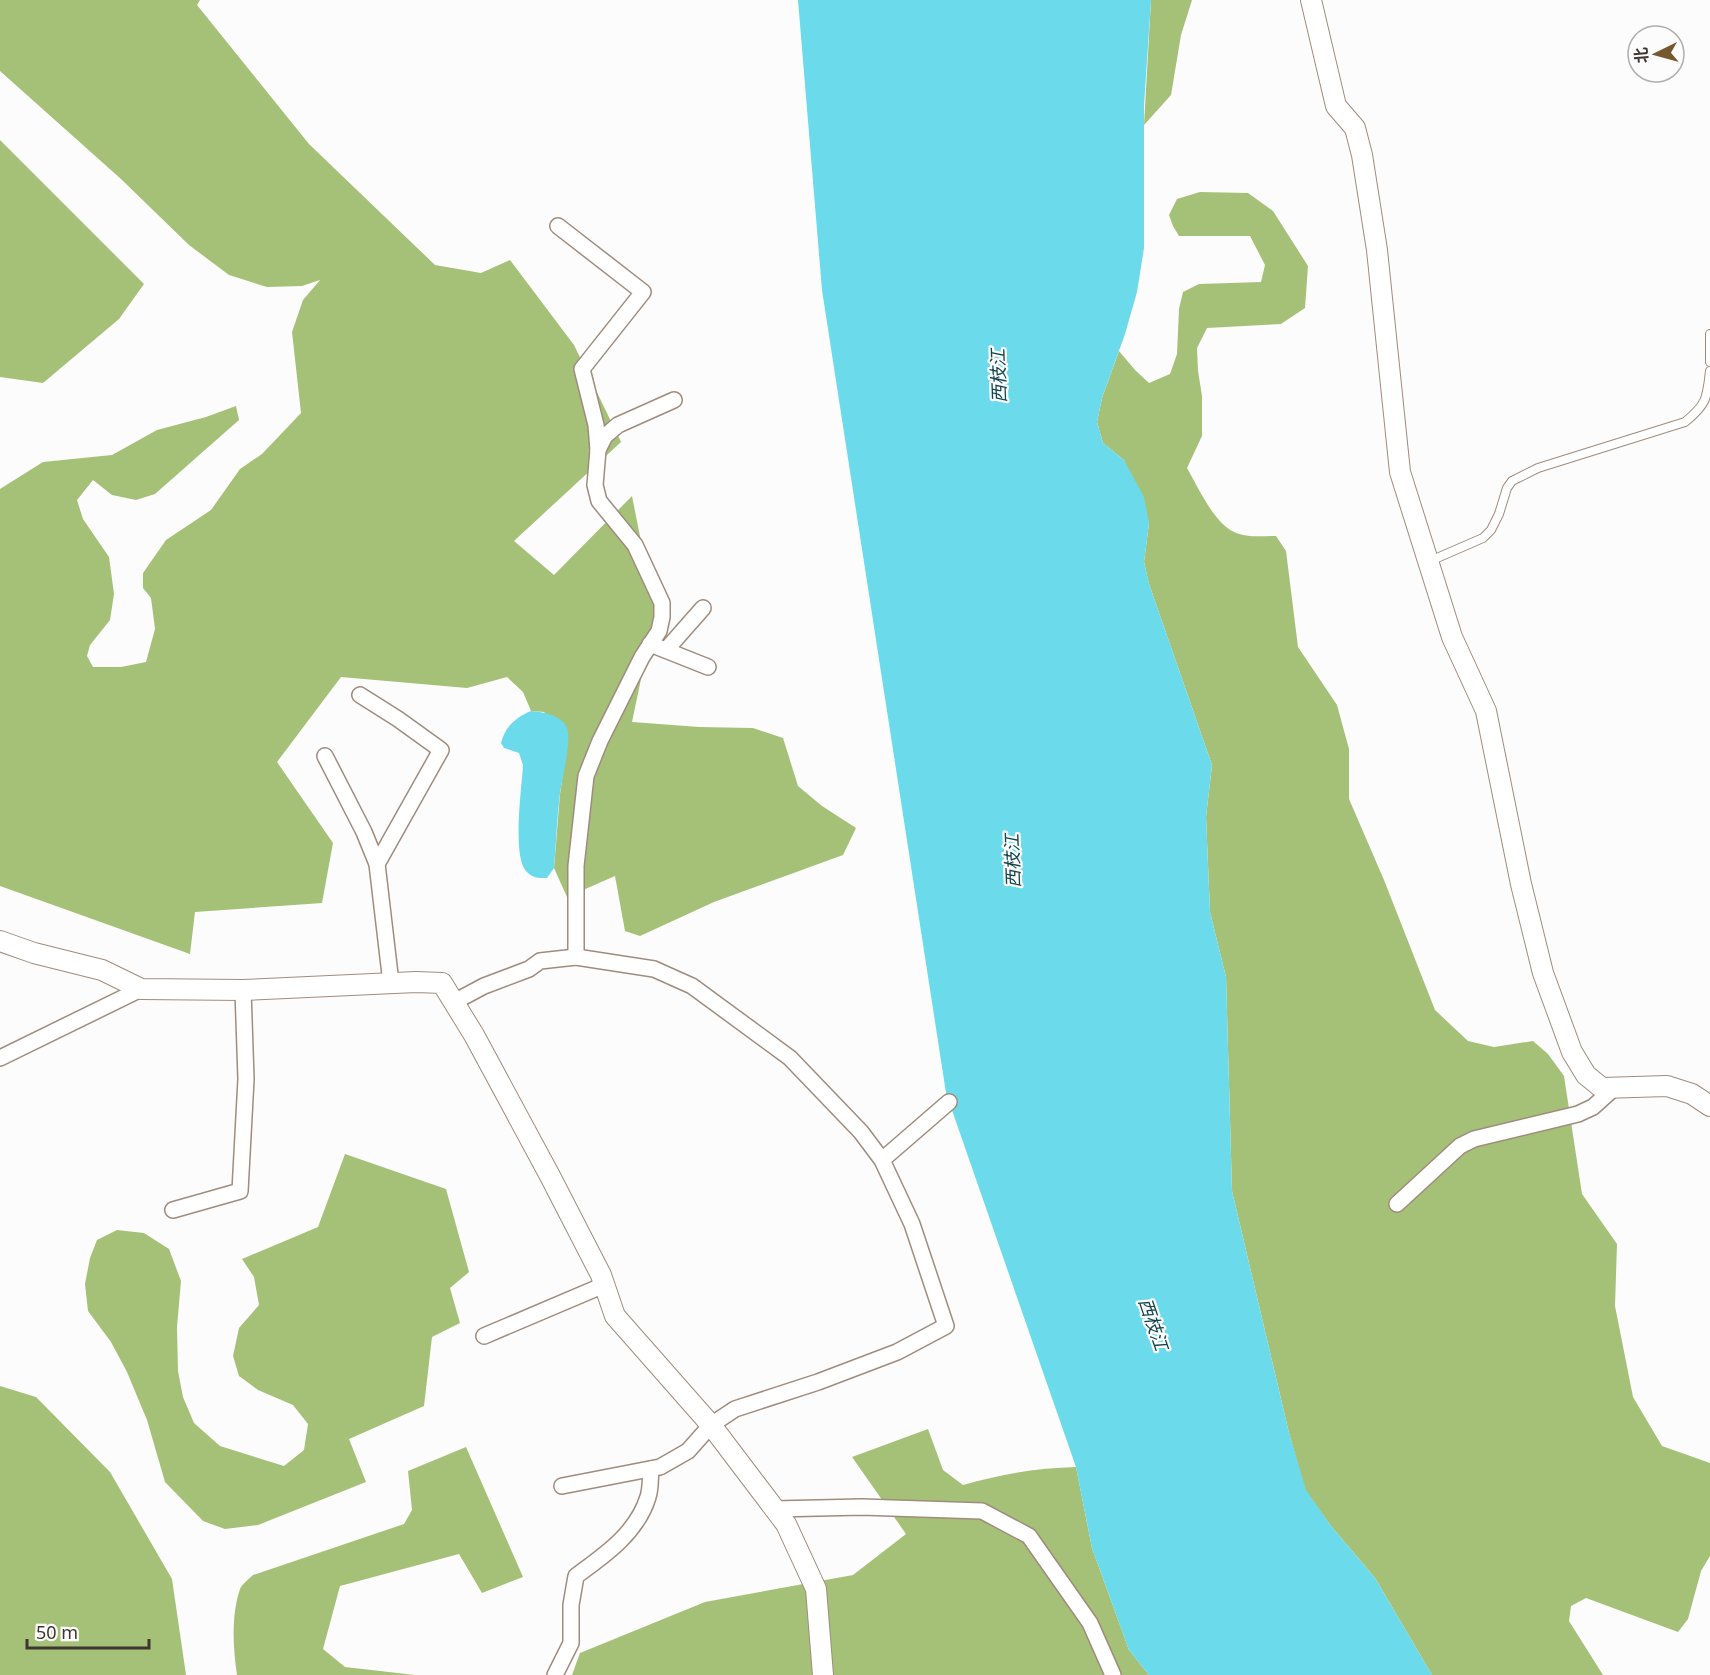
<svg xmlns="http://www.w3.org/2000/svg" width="1710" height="1675" viewBox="0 0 1710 1675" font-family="'Noto Sans','Noto Sans SC',sans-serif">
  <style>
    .forest { fill: #a5c177 }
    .water { fill: #6bdaeb }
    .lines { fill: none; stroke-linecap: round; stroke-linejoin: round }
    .service-casing { stroke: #a08c7d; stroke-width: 10 }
    .minor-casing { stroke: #a08c7d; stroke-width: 18 }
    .tertiary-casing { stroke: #a08c7d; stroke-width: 22 }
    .service { stroke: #fff; stroke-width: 8 }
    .minor { stroke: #fff; stroke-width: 15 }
    .tertiary { stroke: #fff; stroke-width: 20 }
    .labels { text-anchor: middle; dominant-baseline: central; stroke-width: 4.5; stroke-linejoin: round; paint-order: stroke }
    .water-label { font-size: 18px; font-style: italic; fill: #11444b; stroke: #fcfcfc }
  </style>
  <rect width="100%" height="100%" fill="#fcfcfc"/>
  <g class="forest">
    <path d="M0,0H200L197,5L309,144L435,265L481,273L510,260L574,345L621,442L514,541L554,575L632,496L655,612L632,722L699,727L753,728L783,738L798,786L822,806L856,828L843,855L714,902L640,936L625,931L615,876L567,897L554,868L560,794L568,738L544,712L531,711L523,692L507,677L467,688L341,677L277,762L333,843L322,903L195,912L190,954L0,886V489L43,462L112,455L157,430L206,417L236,406L239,420L155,494L136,500L112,495L93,480L77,500L83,519L109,557L114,594L110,620L90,645L87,656L93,667H121L146,662L155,629L151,598L143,588V573L166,540L211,510L240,469L262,454L301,413L292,332L303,300L320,280L302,286L267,287L229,275L189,245L121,179L0,71Z"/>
    <path d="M1151,0H1192L1181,35L1171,95L1144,125Z"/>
    <path d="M0,140L144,284L119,319L43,383L0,377Z"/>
    <path d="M1200,192L1248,193L1273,211L1308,266L1305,308L1281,324L1207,328L1197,348L1198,371L1202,396V436L1187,468C1198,487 1214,523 1234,532C1247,538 1263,536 1276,536L1286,551L1298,647L1337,705L1349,749V799L1384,880L1435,1010L1468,1041L1494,1047L1533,1041L1548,1054L1564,1076L1582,1194L1617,1244L1615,1306L1633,1397L1662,1446L1710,1463V1556L1701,1571L1688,1619L1678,1632L1586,1598L1571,1606L1569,1621L1603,1675H1432L1375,1578L1331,1526L1305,1490L1289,1433L1232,1191L1226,977L1210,912L1206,817L1212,765L1149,584L1144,562L1149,523L1124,460L1103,443L1097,422L1102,398L1119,351L1135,370L1149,383L1170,374L1177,354L1179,309L1183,292L1199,284L1261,282L1265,265L1250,236H1179L1173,226L1169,215L1177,199Z"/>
    <path d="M345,1154L446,1189L469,1272L450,1288L460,1323L432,1337L424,1406L349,1439L366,1482L258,1525L225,1529L203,1521L165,1482L147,1420L127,1372L111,1342L88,1311L85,1284L90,1258L97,1240L117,1230L144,1233L169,1249L181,1281L177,1327L178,1371L183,1397L194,1423L220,1446L284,1466L304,1450L308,1424L293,1405L258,1390L239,1376L233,1356L239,1328L259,1305L254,1277L242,1259L318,1227Z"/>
    <path d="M0,1386L36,1397L110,1472L172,1579L186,1675H0Z"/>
    <path d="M928,1429L943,1470L963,1485C1001,1474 1037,1468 1076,1467L1092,1548L1129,1650L1149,1675H572L580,1653L705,1602L853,1575L906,1534L852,1457Z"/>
    <path d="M466,1447L523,1577L482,1593L459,1554L340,1586L323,1649L345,1667L415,1675H237C233,1648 231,1616 240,1589C242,1584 249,1579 253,1575L404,1524L412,1510L408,1471Z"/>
  </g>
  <g class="water">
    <path d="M798,0H1151L1144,106V248L1137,292L1125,334L1102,398L1097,422L1103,443L1124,460L1144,497L1149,523L1144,562L1149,584L1212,765L1206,817L1210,912L1226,977L1232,1191L1289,1433L1306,1490L1331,1526L1375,1578L1432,1675H1149L1129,1650L1092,1548L1076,1467L946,1093L822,290Z"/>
    <path d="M531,711C543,712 562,715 567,728C572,738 562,780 560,793C557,818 556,843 554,868L547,878C538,878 532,878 526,871C512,855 522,787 523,765L519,753L504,748L501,743C505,727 516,717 531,711Z"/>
  </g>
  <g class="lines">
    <g class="service-casing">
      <g id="service">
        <path d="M1710,334V362"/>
        <path d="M1430,561L1483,538L1491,530L1499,514L1507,488L1512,481L1538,468L1685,422C1707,404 1707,398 1710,371"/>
      </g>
    </g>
    <g class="minor-casing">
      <g id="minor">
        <path d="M558,226L643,292L582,369L596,425L598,450L595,485L599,501L635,545L662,603V617L659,631L642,657L600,741L586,776L576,866V957"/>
        <path d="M598,450L605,436L618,425L674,400"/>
        <path d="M650,644L708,667"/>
        <path d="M666,650L703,608"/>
        <path d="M360,695L398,719L441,750L377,864"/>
        <path d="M325,756L364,832L377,864L391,983"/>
        <path d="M454,1002L484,986L529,969L540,961L576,957L654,969L692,986L790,1058L861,1132L882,1160L912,1224L946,1326L897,1352L818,1382L735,1409L711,1425L688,1451L660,1467L562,1486"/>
        <path d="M0,1058L141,989"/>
        <path d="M882,1160L949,1102"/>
        <path d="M1397,1204L1460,1146L1474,1139L1578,1114L1593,1107L1613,1089"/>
        <path d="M173,1210L240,1191L246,1079L243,990"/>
        <path d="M484,1336L604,1285"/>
        <path d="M774,1509L862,1507L982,1511L1029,1536L1090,1623L1113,1675"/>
        <path d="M555,1675L571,1643V1605L576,1576C605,1555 637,1533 648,1497C651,1488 650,1477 651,1469"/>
      </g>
    </g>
    <g class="tertiary-casing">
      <g id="tertiary">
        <path d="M1311,0L1336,106L1355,128L1362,155L1377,250L1400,472L1452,637L1486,711L1521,884L1543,973L1572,1052L1586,1075L1602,1088L1667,1086L1692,1094L1710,1106"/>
        <path d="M0,941L34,953L102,970L141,989L243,990L416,982L442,983L474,1035L550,1176L601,1275L615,1316L711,1425L786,1524L816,1589L823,1675"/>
      </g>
    </g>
    <use href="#service" class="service"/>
    <use href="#minor" class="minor"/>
    <use href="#tertiary" class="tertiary"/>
  </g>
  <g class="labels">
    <g class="water-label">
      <text transform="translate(998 376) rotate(-92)">西枝江</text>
      <text transform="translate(1012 861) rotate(-92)">西枝江</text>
      <text transform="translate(1154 1324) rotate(71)">西枝江</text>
    </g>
  </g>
  <g transform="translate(1656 54) rotate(265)"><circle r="28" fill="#fcfcfc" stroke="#b0adaa" stroke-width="1.5"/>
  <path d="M0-4.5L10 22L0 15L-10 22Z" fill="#76582d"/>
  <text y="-9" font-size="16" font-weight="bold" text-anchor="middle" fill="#3f3630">北</text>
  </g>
  <path d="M27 1639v9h122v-9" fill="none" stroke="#3f3630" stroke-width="3"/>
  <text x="36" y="1639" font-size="18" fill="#3f3630" stroke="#fcfcfc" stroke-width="4.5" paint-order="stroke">50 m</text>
</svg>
